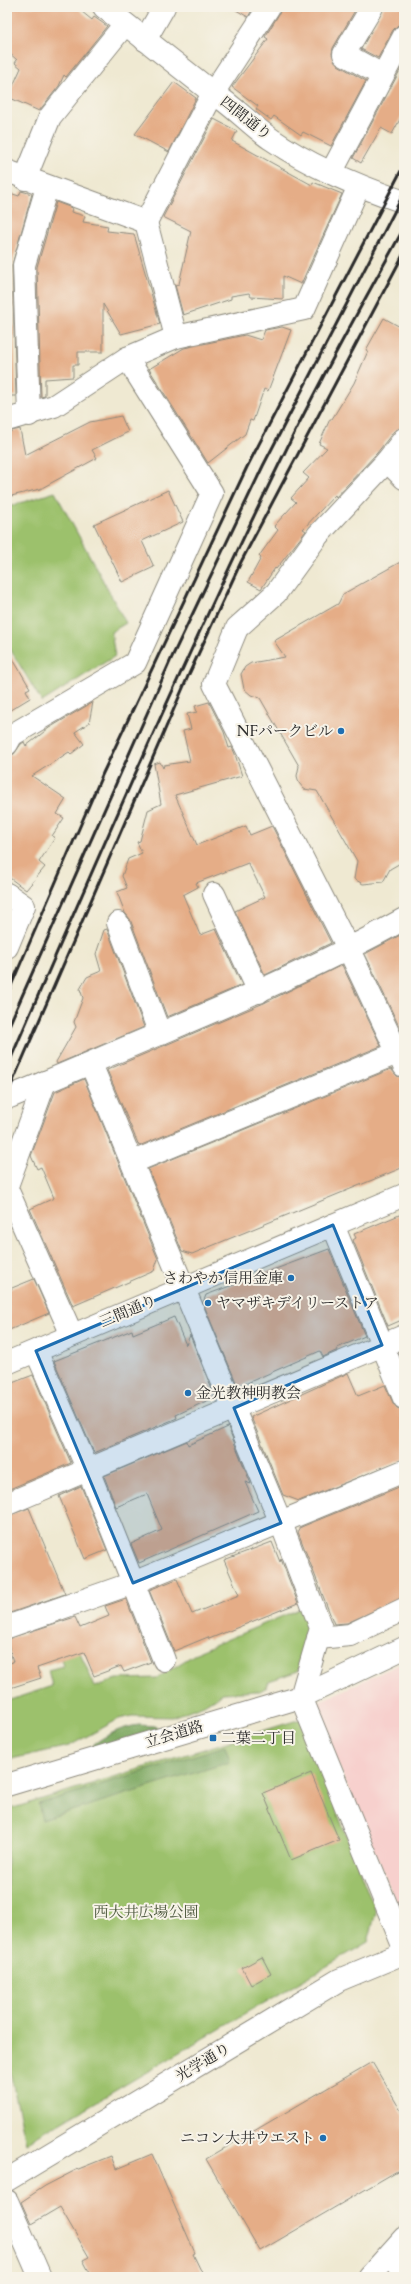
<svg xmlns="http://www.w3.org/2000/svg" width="411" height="2284" viewBox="0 0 411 2284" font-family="Cardo,'Noto Serif JP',serif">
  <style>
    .built { fill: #f7d0cd }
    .green { fill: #9cc16c; stroke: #64764c }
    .forest { fill: #7da760; stroke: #546946 }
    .building { fill: #e5ad87 }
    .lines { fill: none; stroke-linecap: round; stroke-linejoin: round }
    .minor-casing { stroke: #8d8a7e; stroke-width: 24 }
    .minor { stroke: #fff; stroke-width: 22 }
    .rail { stroke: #2b2b2b; stroke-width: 3 }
    .marked { fill: #1f6fb2; fill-opacity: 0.2; stroke: #1f6fb2; stroke-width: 3; stroke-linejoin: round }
    .poi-dot { fill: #1f6fb2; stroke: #f7f3e8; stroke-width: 1.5 }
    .labels { text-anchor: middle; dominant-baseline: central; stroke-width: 4; stroke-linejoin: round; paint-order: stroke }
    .street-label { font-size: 15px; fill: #2b2b2b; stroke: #f7f3e8 }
    .poi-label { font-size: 15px; fill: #2b2b2b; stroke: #f7f3e8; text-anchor: end }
    .park-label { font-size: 15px; fill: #4d583e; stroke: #f7f3e8 }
  </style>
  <rect width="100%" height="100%" fill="#f7f3e8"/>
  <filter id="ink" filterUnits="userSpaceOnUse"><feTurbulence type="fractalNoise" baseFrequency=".025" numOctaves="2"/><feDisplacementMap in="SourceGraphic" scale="8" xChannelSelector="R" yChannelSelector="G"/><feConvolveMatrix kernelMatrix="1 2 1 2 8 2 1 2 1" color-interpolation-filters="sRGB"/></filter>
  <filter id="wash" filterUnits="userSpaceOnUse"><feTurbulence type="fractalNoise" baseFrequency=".012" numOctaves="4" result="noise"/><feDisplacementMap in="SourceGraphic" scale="16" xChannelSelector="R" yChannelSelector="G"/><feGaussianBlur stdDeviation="0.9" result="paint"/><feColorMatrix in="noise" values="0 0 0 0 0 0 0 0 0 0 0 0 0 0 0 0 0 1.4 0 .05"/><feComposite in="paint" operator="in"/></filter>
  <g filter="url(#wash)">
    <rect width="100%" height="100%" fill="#efe9d2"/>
    <path class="built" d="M404,1662V1921L315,1710L318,1702Z"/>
    <g class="green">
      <path d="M55,492L126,623L111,632L115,656L42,702L7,644V507Z"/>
      <path d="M304,1607L310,1621L298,1671L269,1681L267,1687L260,1691L223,1693L204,1705L172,1717L132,1716L119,1719L69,1746L7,1760V1701L52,1686L48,1670L63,1666L54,1635L70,1629L95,1687L117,1679L157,1678L200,1651Z"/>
      <path d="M301,1719L376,1912L368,1942L26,2143L7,2059V1810Z"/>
    </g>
    <g class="forest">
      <path d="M139,1725L155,1726L159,1729L93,1748L94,1744C108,1734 122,1727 139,1725Z"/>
      <path d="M225,1746L230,1762L42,1820L38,1804Z"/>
    </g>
    <g id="blocks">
      <g class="building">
        <path d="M7,7H76L92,20L94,17L107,26L66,77L64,75L59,86L39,111L8,97L21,68L15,63L17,60L7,51Z"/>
        <path d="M231,7H254L248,17Z"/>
        <path d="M281,7H357L333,48L332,54L338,65L366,81L331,146L303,132L301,135L274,116L271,120L256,109L258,106L232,87L268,39L265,37L279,14Z"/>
        <path d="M384,7H404V24L398,25L393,30L378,58L361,49Z"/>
        <path d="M404,63V112L392,134L381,128L361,163L353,158Z"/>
        <path d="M174,82L196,98L169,152L135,134Z"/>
        <path d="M214,119L237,131L232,141L312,185L313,182L342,194L301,284L283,276V299L251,297L249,293L231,296V299L183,315L175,285L179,284L191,231L163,217Z"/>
        <path d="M21,191L32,194L12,265L16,396H7V192L19,196Z"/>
        <path d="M56,202L72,208L71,212L85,216L83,222L108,226L107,231L134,234L160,324L121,334L103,304V352H78V365H73V377L45,379V396L41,397L37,267Z"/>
        <path d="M384,318L404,329V427L394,431L377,453L336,497L335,495L303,529L306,531L276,569L275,568L261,589L248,582L261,558L259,556L278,530L274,526L296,502L291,498L309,478L303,473L327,448L319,444L330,419H332L354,383L368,351L366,350Z"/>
        <path d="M282,327L291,330L268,391L264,389L253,421L250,420L245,434L208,463L149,369L184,348L245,335L261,340L265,330Z"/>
        <path d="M121,416L128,432L92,450L97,458L40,489L7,497V432L20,429L25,455L90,422Z"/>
        <path d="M168,490L183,522L142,541L154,567L122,582L94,524Z"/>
        <path d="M404,560V861L390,869L383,882L363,884L354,879L357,861L317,791L304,789L299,783L297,776L299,766L260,698L251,695L244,689L241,674L245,667L251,663L285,657L274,641L338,604L343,594Z"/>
        <path d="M7,649L30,688L26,690L30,698L7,712Z"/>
        <path d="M93,702L89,723L75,732L84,744L71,754L69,752L32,776L66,799L57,814L64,818L52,836L55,838L39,862L45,867L26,890L7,876V756L14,754L21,744L24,742L26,746L49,728Z"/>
        <path d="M209,702L224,732L229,748L232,747L235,754L242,776L175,795L197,845L246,826L250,835L272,826L331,943L265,975L235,911L265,897L248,863L196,883L198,887L183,895L200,935L216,929L242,985L167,1017L130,919L125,913L117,892L127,888L122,876L128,859L142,853L137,842L140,841L148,810L161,804L154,764L160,762L163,768L164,765L190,761L183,731L191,729L187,714L197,712L195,706Z"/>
        <path d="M107,929L144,1027L57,1064L56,1062L76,1027L74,1022L83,998L80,989L87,977L101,971L96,954L104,930Z"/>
        <path d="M404,933V1037L365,954Z"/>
        <path d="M342,965L381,1046L139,1146L107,1070L264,1003Z"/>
        <path d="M391,1069L397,1076L404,1078V1167L192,1254L182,1251L148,1169Z"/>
        <path d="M84,1079L158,1259L154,1271L73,1306L30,1209L54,1198L41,1167L37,1169L31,1156L55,1092Z"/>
        <path d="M404,1213V1319L388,1326L353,1240L356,1238L354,1234Z"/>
        <path d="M329,1249L365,1336L337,1348L338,1350L323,1357L320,1351L238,1387L203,1303L206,1295Z"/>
        <path d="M34,1279L49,1313L7,1331V1290Z"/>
        <path d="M174,1317L186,1345L190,1335L215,1397L176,1415L177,1418L94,1453L54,1361L132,1330L133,1334Z"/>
        <path d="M348,1373L358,1396L385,1385L393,1403L397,1408L404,1410V1459L299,1501L283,1495L251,1417Z"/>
        <path d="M33,1375L71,1463L7,1490V1385Z"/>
        <path d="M228,1427L251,1484L245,1482L258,1511L139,1563L131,1544L162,1530L147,1494L116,1507L104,1476L187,1441L188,1445Z"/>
        <path d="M404,1485V1597L347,1623L334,1624L298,1532L301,1527Z"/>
        <path d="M81,1486L107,1550L85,1559L59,1496Z"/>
        <path d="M29,1508L65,1594L7,1614V1516Z"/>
        <path d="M272,1542L280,1562L281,1559L298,1603L209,1639L208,1637L174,1651L149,1590L177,1579L192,1614L239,1595L224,1560Z"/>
        <path d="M126,1599L151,1662L124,1672L121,1666L94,1676L84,1652L37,1668L41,1678L7,1689V1664L13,1662L7,1639L75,1617L80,1628L109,1616L105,1606Z"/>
        <path d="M311,1773L339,1840L291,1860L263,1793Z"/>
        <path d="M262,1957L271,1974L251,1985L242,1968Z"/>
        <path d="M372,2062L404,2116V2167L260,2251L206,2159Z"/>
        <path d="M152,2154L195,2253L193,2254L204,2277H92L83,2260L89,2257L60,2207L31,2224L21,2202L45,2186L76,2170L111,2156L116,2169Z"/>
      </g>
    </g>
  </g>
  <g filter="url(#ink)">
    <use href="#blocks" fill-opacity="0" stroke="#8d8a7e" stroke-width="1"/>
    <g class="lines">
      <g class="minor-casing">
        <g id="minor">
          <path d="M104,7L213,93C234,106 250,125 271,139C311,167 358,186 404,202"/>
          <path d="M372,7L344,54L382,75"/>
          <path d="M145,40L164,7"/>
          <path d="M7,171L146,222L213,93L269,7"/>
          <path d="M331,173L404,36"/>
          <path d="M25,179L50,117L125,24"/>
          <path d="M146,222L176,337"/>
          <path d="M29,415L24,265L47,187"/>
          <path d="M7,420L54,406L127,358L176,337L304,309L359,186"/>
          <path d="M404,439L387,461L318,535L276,593L237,628L214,684L349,950L404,1066"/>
          <path d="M387,461L404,478"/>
          <path d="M7,744L12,735L135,663L212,493L127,358"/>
          <path d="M7,894L24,906L7,947"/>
          <path d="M214,894L259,992"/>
          <path d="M118,923L160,1034"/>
          <path d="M91,1064L281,1523L321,1628L301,1697L404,1948"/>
          <path d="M7,1098C61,1076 113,1053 166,1031C247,997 327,962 404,919"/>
          <path d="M133,1162L397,1053"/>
          <path d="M7,1186L45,1082"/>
          <path d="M7,1189L72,1335"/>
          <path d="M333,1225L404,1398"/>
          <path d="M36,1351L88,1470L164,1660"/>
          <path d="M7,1363L404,1195"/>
          <path d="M7,1504L404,1336"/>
          <path d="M7,1627L133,1583L404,1471"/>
          <path d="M318,1638L350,1635L404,1609"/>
          <path d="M7,1785L301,1697L404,1648"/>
          <path d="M7,2180L339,1980L404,1953"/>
          <path d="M7,2201L40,2277"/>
          <path d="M391,2253L404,2273"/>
          <path d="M369,2277L404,2238"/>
        </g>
      </g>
      <use href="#minor" class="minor"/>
      <g class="rail">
        <path d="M7,995L103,773L247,467L404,165"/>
        <path d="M7,1030L172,657L263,466L404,193"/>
        <path d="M7,1067C97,860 186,653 286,450C322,375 364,301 404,228"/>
        <path d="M7,1095L189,674L241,562L404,253"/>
      </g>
    </g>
  </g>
  <path class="marked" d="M333,1225L382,1345L234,1408L281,1523L133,1583L36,1351Z"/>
  <g class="poi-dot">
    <circle cx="341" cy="731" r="4"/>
    <circle cx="291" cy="1278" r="4"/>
    <circle cx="208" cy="1303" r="4"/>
    <circle cx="188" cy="1393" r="4"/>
    <rect x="209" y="1734" width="8" height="8" rx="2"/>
    <circle cx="323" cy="2138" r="4"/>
  </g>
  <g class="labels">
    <g class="street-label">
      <text transform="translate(246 118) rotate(38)">四間通り</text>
      <text transform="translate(128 1311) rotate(-23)">三間通り</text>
      <text transform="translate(174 1734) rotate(-17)">立会道路</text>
      <text transform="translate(203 2062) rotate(-31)">光学通り</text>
    </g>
    <g class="poi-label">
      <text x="333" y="731">NFパークビル</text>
      <text x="283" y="1278">さわやか信用金庫</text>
      <text x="216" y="1303" text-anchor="start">ヤマザキデイリーストア</text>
      <text x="196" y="1393" text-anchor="start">金光教神明教会</text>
      <text x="221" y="1738" text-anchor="start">二葉二丁目</text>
      <text x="315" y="2138">ニコン大井ウエスト</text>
    </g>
    <g class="park-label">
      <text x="146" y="1912">西大井広場公園</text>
    </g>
  </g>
  <rect width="411" height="2284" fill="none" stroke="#f7f3e8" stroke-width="24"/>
</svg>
